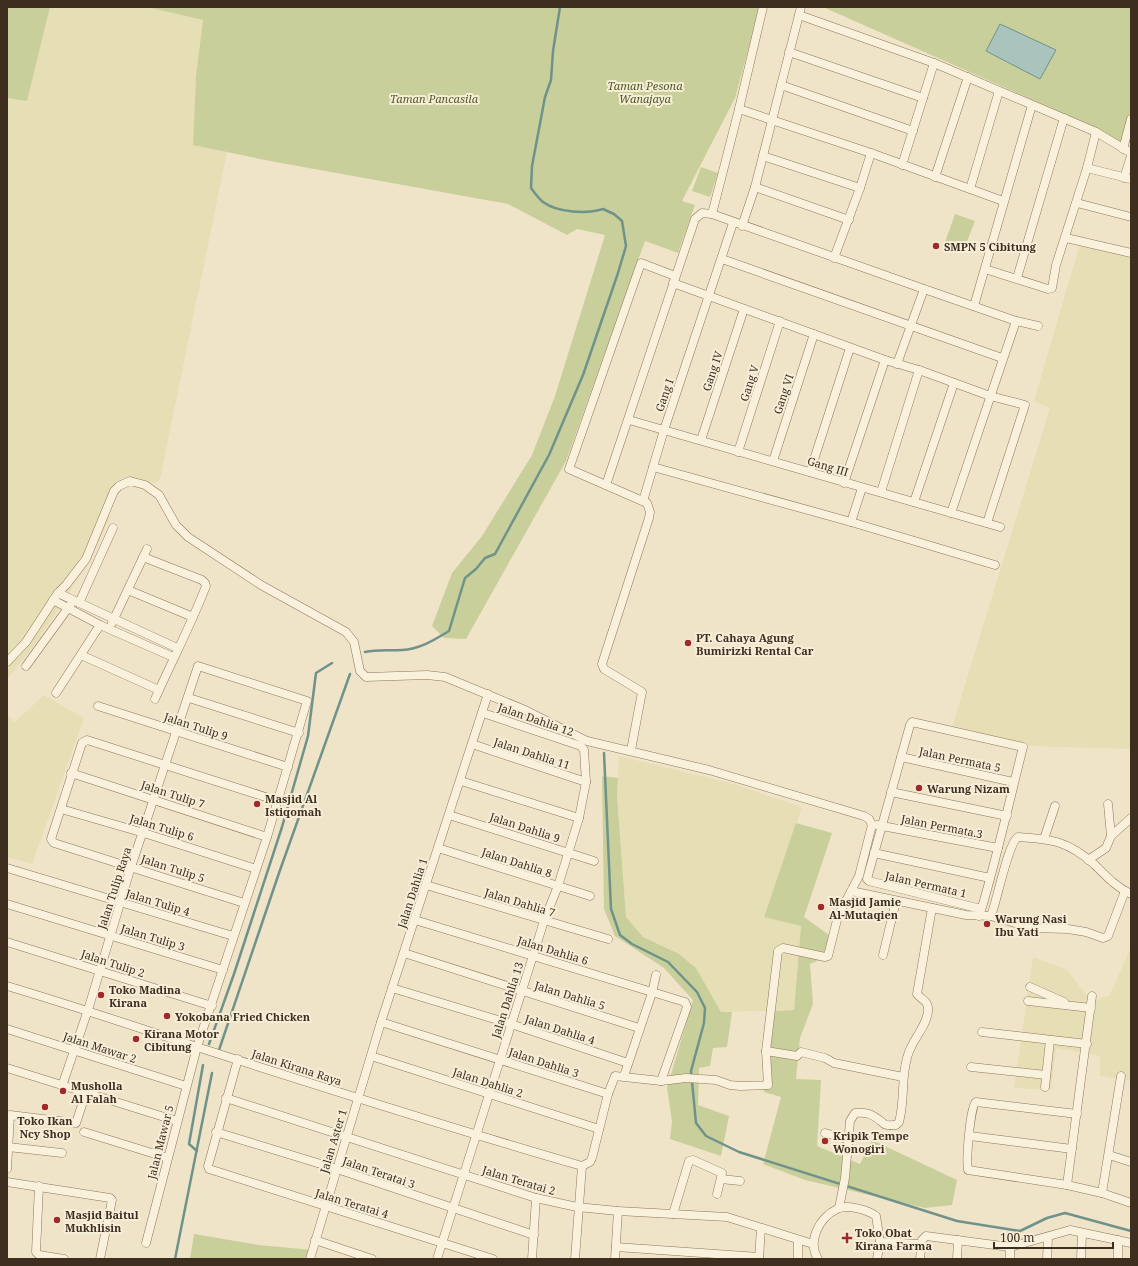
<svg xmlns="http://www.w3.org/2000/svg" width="1138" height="1266" viewBox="0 0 1138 1266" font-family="'Noto Serif',serif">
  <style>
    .farmland { fill: #e6deb5 }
    .green { fill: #c9cf9b }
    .water { fill: #a9c4bc; stroke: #6f938a }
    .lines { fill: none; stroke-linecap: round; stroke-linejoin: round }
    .stream { stroke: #6f938a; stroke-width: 2.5 }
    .minor-casing { stroke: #8d765c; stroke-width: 9 }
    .minor { stroke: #faf1dc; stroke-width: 8 }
    .poi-dot { fill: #9e2a2b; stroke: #f7eed8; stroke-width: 1.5 }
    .labels { text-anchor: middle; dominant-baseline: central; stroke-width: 4; stroke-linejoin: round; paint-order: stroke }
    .park-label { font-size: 11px; font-style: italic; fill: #4d5a26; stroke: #f7eed8 }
    .poi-label { font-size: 11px; font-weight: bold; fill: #3d2e20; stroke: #f7eed8; text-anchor: start }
    .street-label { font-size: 11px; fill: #3d2e20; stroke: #f7eed8 }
  </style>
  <rect width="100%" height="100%" fill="#f0e4c8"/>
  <g class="farmland">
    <path d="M50,7H147L203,20L196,76L193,144L227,152L160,479L155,483L127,478L118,482L103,513L111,517L86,567L34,646L7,679V98L27,101Z"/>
    <path d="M1080,244L1131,255V749L1029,746L952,727L1050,408L1034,401Z"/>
    <path d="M44,695L84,718L32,864L7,857V715L15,722Z"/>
    <path d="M619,756L730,783L802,807L764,916L801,926L794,1010L721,1012L696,968L679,954L643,937L626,917L617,796Z"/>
    <path d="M1131,947V1081L1100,1076V1056L1056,1048L1051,1090L1014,1088L1033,957L1067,970L1091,1001L1110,995Z"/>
  </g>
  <g class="green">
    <path d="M7,7H50L27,101L7,98Z"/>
    <path d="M147,7H760L735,98L682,201L695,205L678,253L645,241L566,461L466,639L444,638L432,626L452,573L482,536L532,455L555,396L605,235L577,229L567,235L508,204L270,161L193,145L196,76L203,20Z"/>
    <path d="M823,7H1131V130L1124,146L1091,126Z"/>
    <path d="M701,167L718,173L710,197L692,191Z"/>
    <path d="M955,214L975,221L963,252L944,245Z"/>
    <path d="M602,776L618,778L617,796L626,917L643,937L679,954L696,968L721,1012H732L727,1047L713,1048L710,1066L699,1068L698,1105L729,1116L721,1156L670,1139L672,1121L667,1088L693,1000L664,968L615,936L604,909Z"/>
    <path d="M796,823L832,833L804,917L829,935L827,957L810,964L813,1004L800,1038L796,1079L821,1080L817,1146L860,1164L872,1140L957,1180L952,1205L925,1208L805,1180L763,1164L781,1097L764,1092L773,1011L794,1010L801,926L764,917Z"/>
    <path d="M194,1234L259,1245L312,1250L310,1259H190Z"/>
  </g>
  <path class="water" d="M1000,24L1056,50L1040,79L986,51Z"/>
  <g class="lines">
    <g class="stream">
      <path d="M365,652C380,649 388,651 402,650C420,649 434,640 449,631L465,578L476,569L485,558L495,554L549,455L583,375L618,273L626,246L622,221L614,214L603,209C587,214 558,213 543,202C538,198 534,192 531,188L532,166L545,97L551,80L553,51L560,7"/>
      <path d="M604,753L611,909L620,935L632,944L668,962L697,992L705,1008L704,1023L691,1071L696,1123L706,1136L739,1152L957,1221L1020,1231L1047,1218L1065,1213L1131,1231"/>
      <path d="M209,1044L234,974L282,827L308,736L316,673L332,663"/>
      <path d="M219,1050L279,873L350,674"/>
      <path d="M197,1151L189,1144L203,1065"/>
      <path d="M175,1259L212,1073"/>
    </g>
    <g class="minor-casing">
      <g id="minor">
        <path d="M799,15L934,63L1096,132L1087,168L1056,265L1052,288L1048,289L985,269"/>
        <path d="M789,52L923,98"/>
        <path d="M781,85L913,131"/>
        <path d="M739,109L763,7"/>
        <path d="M1096,132L1131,153"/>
        <path d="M1123,149L1131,119"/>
        <path d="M763,156L860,188L834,258"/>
        <path d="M902,165L934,63"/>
        <path d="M1087,168L1131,179"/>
        <path d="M935,177L968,77"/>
        <path d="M1124,178L1131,156"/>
        <path d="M755,187L849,220"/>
        <path d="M860,188L871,153"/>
        <path d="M970,189L999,91"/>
        <path d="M1077,203L1131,217"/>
        <path d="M712,214L739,109L871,153L1003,201"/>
        <path d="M742,226L755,187L801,7"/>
        <path d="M1066,238L1131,253"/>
        <path d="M722,259L1002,358"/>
        <path d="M1017,278L1064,118"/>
        <path d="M673,283L885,360L919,370L881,492"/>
        <path d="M974,306L1032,105"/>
        <path d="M897,364L924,289"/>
        <path d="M919,370L990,396L1025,405L987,523"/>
        <path d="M629,420L1000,527"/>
        <path d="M701,440L744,309"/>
        <path d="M738,452L780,321"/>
        <path d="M773,461L814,334"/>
        <path d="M653,467L851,522L995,565"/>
        <path d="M810,472L850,348"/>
        <path d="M844,483L885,360"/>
        <path d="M606,485L695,219L702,213L712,214L924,289L1016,321L1038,326"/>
        <path d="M643,501L664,430L733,223"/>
        <path d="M914,502L954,383"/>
        <path d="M951,513L1016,321"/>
        <path d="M851,522L862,488"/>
        <path d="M143,557L202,580L205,583L206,586C191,625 172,661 155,699"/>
        <path d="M128,590L193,617"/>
        <path d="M58,593L177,648"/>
        <path d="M53,600L100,625L173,657"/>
        <path d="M79,603L113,528"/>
        <path d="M112,623L147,549"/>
        <path d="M81,655L159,690"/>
        <path d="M7,662L26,642L58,593L66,585L86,559L114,491L119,486L130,481L145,485L159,495L176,525L188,537L261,585L346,632L354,642L360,671L366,677L427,675L445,677L525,710L587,741L709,770L864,816L869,819L872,825L859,876L838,916L828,956L825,957L783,948L778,951L766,1051L768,1085L740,1086L730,1085L716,1080L686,1078L661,1081L615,1076L608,1094L592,1158L590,1162L582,1166"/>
        <path d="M26,666L71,604"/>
        <path d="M56,693L100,625"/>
        <path d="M189,698L299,733"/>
        <path d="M98,706L288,767"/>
        <path d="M472,744L586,782"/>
        <path d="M631,750L642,692L604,669L602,664L649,518L650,512L647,503L569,469L641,263L675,276"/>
        <path d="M901,757L1013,782"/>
        <path d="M71,773L267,837"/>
        <path d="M461,781L579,818"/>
        <path d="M891,792L1007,816"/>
        <path d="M1108,804L1111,836"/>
        <path d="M61,809L144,833L256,869"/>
        <path d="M449,815L594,861"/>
        <path d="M877,825L998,848"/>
        <path d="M1044,839L1055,806"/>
        <path d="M438,848L590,896"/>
        <path d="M874,853L990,878"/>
        <path d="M1088,860L1106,848L1111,836L1131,818"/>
        <path d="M7,868L233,936"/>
        <path d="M426,885L608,939"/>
        <path d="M851,891L966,915L991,916C997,901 1008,843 1018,837C1052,839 1068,841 1095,865C1106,876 1116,887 1131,894"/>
        <path d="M244,903L54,843L51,839L82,743L87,740L278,801"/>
        <path d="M7,904L223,970"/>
        <path d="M979,916L983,904C998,852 1010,799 1023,747L912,722L910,725L867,879L869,881L981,909"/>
        <path d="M991,916L1032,928L1068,929L1086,932L1103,938L1108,936L1125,891"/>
        <path d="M415,920L685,1002L687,1007L661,1081"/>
        <path d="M7,942L212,1006"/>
        <path d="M404,953L639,1028"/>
        <path d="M883,955L896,901"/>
        <path d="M7,986C71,1005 134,1026 197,1047C325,1088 453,1129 582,1166"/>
        <path d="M1030,987L1064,1002"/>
        <path d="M392,988L511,1024L628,1063"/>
        <path d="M1028,1001L1091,1008"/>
        <path d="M381,1022L608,1094"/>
        <path d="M7,1029L186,1086"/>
        <path d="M982,1032L1087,1044"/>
        <path d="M766,1051L797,1056L801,1052L825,1058L834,1063L903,1077"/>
        <path d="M371,1056L599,1129"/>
        <path d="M238,1059L208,1166L209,1169L493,1259"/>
        <path d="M971,1067L1046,1075"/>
        <path d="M7,1068L177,1121"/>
        <path d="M624,1076L652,993L656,975"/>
        <path d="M62,1086L88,1010L131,867L198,666L307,701L267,837L197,1047L146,1243"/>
        <path d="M1045,1087L1050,1040"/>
        <path d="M226,1098L536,1198L577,1207L618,1211L727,1217L813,1244"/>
        <path d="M1077,1114L976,1102C970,1107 966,1160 968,1170L1067,1185L1102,1193L1131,1203"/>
        <path d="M84,1132L168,1158"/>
        <path d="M216,1132L337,1169L534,1235"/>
        <path d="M825,1133L847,1139"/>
        <path d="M970,1136L1072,1149"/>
        <path d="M8,1147L62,1153"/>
        <path d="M1109,1155L1131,1162"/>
        <path d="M7,1169L10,1115L76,1123L86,1093"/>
        <path d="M721,1179L740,1181"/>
        <path d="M7,1182L110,1198L112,1200L100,1259"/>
        <path d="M1067,1185L1092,996"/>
        <path d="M39,1186L36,1252L39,1255L64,1259"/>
        <path d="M1102,1193L1121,1076"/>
        <path d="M839,1208L845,1178L850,1121L855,1113C870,1112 873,1115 883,1123C885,1126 892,1125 896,1125L899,1122C905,1101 901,1078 907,1058C911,1040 927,1027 928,1011C929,1001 922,1000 917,994L932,908"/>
        <path d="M673,1214L689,1161L693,1160L722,1173L717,1194"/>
        <path d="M315,1240L372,1259"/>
        <path d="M880,1242L921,1244"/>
        <path d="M616,1247L759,1257"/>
        <path d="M310,1259L381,1022L488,694"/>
        <path d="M437,1259L544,921L558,886L579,818L586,782L584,750L581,746L483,713"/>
        <path d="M532,1259L536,1198"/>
        <path d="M575,1259L582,1166"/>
        <path d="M615,1259L618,1211"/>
        <path d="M759,1259L761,1228"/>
        <path d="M798,1259V1241"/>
        <path d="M818,1259C807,1241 819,1218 837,1209C847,1204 868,1210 876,1216L880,1242L877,1259"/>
        <path d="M920,1259L922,1240L926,1236L1010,1247L1070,1230L1131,1243"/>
        <path d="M957,1259L958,1240"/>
        <path d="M1010,1259V1247"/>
        <path d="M1047,1259L1048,1237"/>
        <path d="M1081,1259L1082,1234"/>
        <path d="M1118,1259V1240"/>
      </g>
    </g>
    <use href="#minor" class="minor"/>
  </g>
  <g class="poi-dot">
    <circle cx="936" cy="246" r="4"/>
    <circle cx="688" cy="643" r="4"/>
    <circle cx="919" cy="788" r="4"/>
    <circle cx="257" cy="804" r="4"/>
    <circle cx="821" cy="907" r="4"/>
    <circle cx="987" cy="924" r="4"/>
    <circle cx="101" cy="995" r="4"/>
    <circle cx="167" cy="1016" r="4"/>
    <circle cx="136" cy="1039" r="4"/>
    <circle cx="63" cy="1091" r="4"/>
    <circle cx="45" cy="1107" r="4"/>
    <circle cx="825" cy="1141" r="4"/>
    <circle cx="57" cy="1220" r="4"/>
    <path d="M845 1232h4v4h4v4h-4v4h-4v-4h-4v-4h4z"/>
  </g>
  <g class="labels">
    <g class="park-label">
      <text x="645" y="85">Taman Pesona<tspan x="645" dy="13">Wanajaya</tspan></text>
      <text x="434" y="98">Taman Pancasila</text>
    </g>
    <g class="poi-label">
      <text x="944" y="246">SMPN 5 Cibitung</text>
      <text x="696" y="637">PT. Cahaya Agung<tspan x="696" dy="13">Bumirizki Rental Car</tspan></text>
      <text x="927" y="788">Warung Nizam</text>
      <text x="265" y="798">Masjid Al<tspan x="265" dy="13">Istiqomah</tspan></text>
      <text x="829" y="901">Masjid Jamie<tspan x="829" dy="13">Al-Mutaqien</tspan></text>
      <text x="995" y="918">Warung Nasi<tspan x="995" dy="13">Ibu Yati</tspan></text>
      <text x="109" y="989">Toko Madina<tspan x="109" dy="13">Kirana</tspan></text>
      <text x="175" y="1016">Yokobana Fried Chicken</text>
      <text x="144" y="1033">Kirana Motor<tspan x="144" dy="13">Cibitung</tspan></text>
      <text x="71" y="1085">Musholla<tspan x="71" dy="13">Al Falah</tspan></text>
      <text x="45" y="1120" text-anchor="middle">Toko Ikan<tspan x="45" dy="13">Ncy Shop</tspan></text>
      <text x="833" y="1135">Kripik Tempe<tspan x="833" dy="13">Wonogiri</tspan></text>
      <text x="65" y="1214">Masjid Baitul<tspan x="65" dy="13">Mukhlisin</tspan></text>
      <text x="855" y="1232">Toko Obat<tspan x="855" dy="13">Kirana Farma</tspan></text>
    </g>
    <g class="street-label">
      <text transform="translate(712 371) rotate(-72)">Gang IV</text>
      <text transform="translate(749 383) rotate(-72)">Gang V</text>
      <text transform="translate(783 394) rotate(-72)">Gang VI</text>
      <text transform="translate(664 395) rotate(-71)">Gang I</text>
      <text transform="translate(828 466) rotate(17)">Gang III</text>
      <text transform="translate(536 719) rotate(19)">Jalan Dahlia 12</text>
      <text transform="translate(196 726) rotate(18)">Jalan Tulip 9</text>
      <text transform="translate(532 753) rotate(18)">Jalan Dahlia 11</text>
      <text transform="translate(960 759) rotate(12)">Jalan Permata 5</text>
      <text transform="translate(173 794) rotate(18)">Jalan Tulip 7</text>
      <text transform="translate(942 826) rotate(11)">Jalan Permata.3</text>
      <text transform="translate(162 827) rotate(17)">Jalan Tulip 6</text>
      <text transform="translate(525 827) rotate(18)">Jalan Dahlia 9</text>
      <text transform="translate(517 862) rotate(18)">Jalan Dahlia 8</text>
      <text transform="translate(173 868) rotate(18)">Jalan Tulip 5</text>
      <text transform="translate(926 884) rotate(13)">Jalan Permata 1</text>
      <text transform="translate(114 888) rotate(-72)">Jalan Tulip Raya</text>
      <text transform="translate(412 893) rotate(-72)">Jalan Dahlia 1</text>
      <text transform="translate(158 902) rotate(17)">Jalan Tulip 4</text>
      <text transform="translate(520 902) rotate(17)">Jalan Dahlia 7</text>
      <text transform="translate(153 937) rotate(17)">Jalan Tulip 3</text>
      <text transform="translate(553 950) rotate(17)">Jalan Dahlia 6</text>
      <text transform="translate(113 963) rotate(18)">Jalan Tulip 2</text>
      <text transform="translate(570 995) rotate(17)">Jalan Dahlia 5</text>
      <text transform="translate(507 1000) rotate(-72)">Jalan Dahlia 13</text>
      <text transform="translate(560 1029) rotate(18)">Jalan Dahlia 4</text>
      <text transform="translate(100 1047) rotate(18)">Jalan Mawar 2</text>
      <text transform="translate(544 1062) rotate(18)">Jalan Dahlia 3</text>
      <text transform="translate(297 1067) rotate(18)">Jalan Kirana Raya</text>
      <text transform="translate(488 1082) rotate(18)">Jalan Dahlia 2</text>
      <text transform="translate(333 1141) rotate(-73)">Jalan Aster 1</text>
      <text transform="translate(160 1142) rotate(-76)">Jalan Mawar 5</text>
      <text transform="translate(379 1172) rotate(19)">Jalan Teratai 3</text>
      <text transform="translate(519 1180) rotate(17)">Jalan Teratai 2</text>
      <text transform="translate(352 1203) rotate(17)">Jalan Teratai 4</text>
    </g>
  </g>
  <rect width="1138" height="1266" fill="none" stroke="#3d2e20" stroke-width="16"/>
  <path d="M994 1242v6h119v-6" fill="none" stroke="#3d2e20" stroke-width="2"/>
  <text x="1000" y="1242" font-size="12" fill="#3d2e20" stroke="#f7eed8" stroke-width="3" paint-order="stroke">100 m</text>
</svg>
